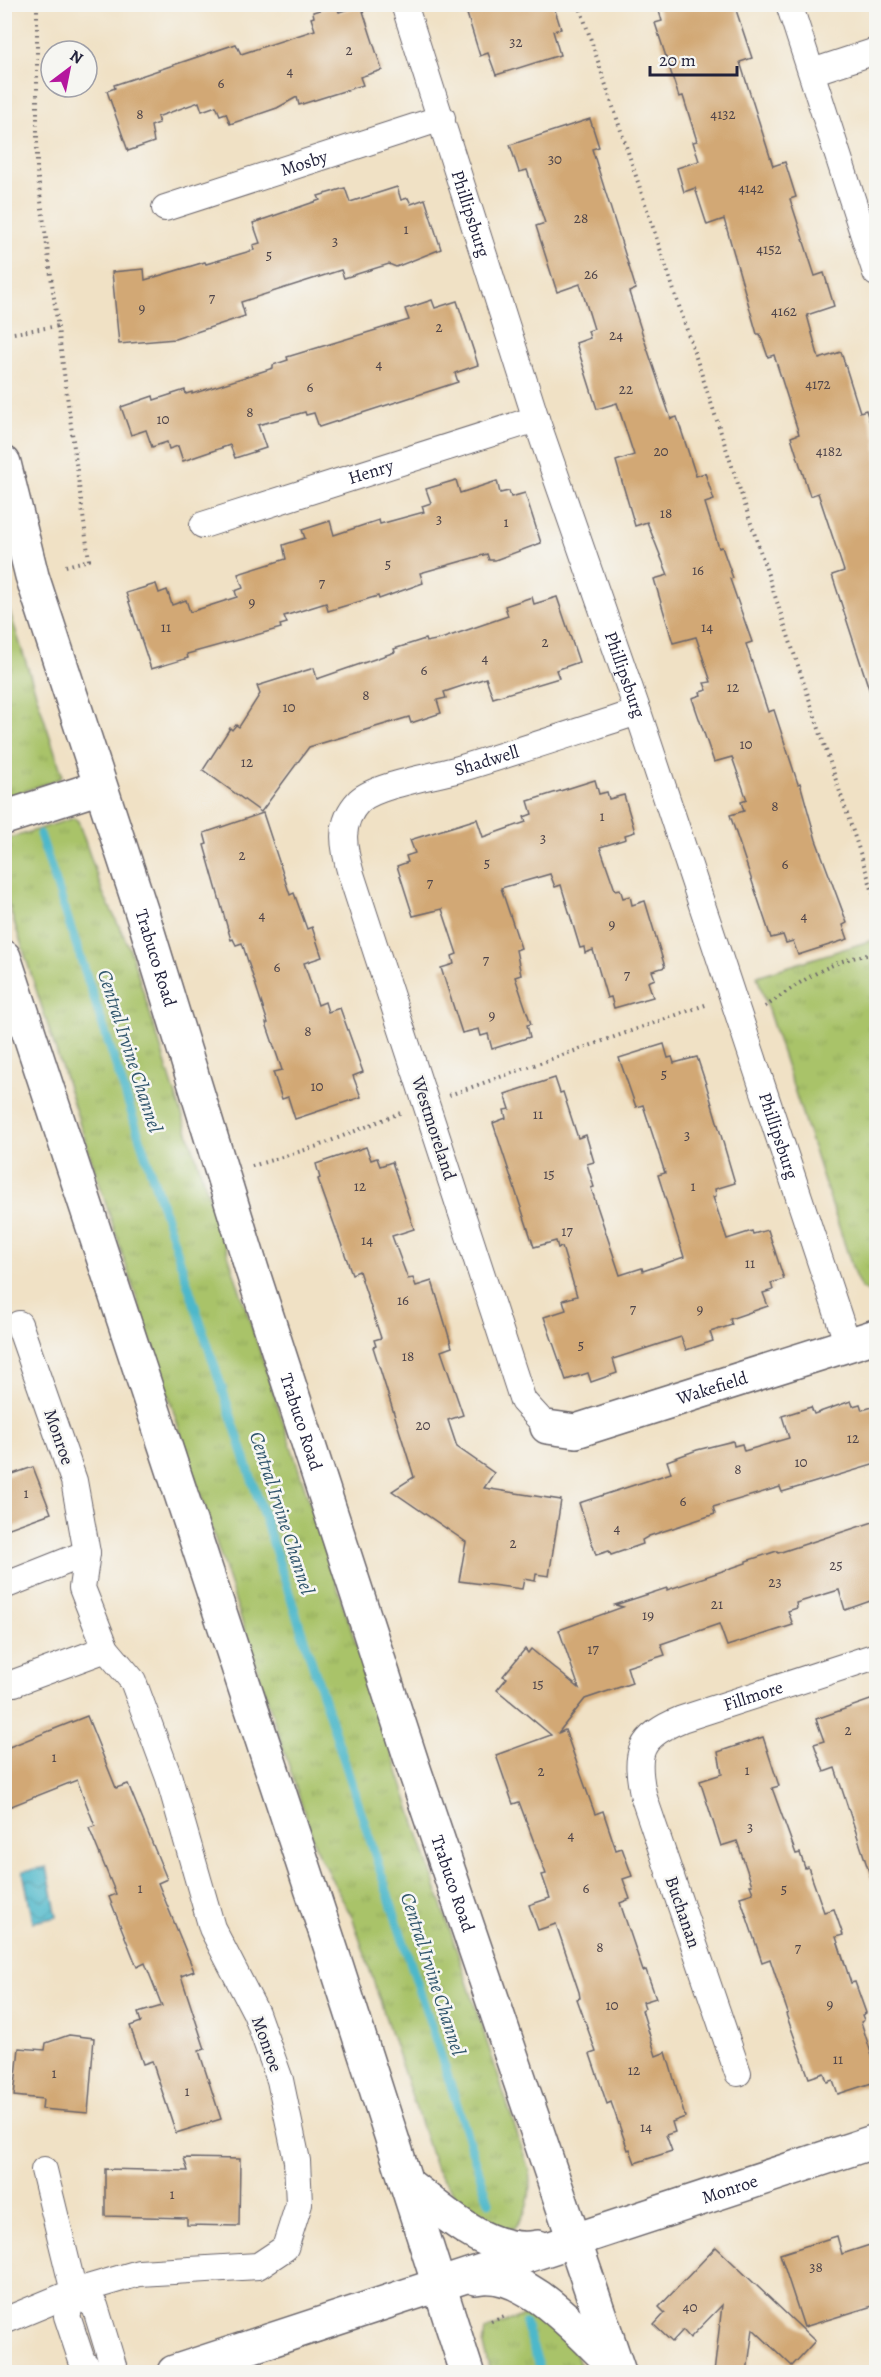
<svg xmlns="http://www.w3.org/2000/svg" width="881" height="2377" viewBox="0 0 881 2377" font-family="Alegreya,serif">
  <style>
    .grass { fill: url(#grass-tufts); stroke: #667252; stroke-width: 1.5 }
    .water { fill: url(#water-waves); stroke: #386d82; stroke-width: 1.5 }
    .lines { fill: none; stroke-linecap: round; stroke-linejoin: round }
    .stream { stroke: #4db8ca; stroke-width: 9 }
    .building { fill: #d2a875 }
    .street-casing { stroke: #6a656b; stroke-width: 28 }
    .secondary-casing { stroke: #6a656b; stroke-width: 36 }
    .path { stroke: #6a656b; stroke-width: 4; stroke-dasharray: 1.5 4.5; stroke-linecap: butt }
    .street { stroke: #fff; stroke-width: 26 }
    .secondary { stroke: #fff; stroke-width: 33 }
    .labels { text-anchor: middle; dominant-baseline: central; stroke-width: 5; stroke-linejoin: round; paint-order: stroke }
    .number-label { font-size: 15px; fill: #4e444a }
    .street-label { font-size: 18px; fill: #22223b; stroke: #f6f6f2 }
    .water-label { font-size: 20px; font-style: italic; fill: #31566d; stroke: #f6f6f2 }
  </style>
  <defs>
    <pattern id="grass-tufts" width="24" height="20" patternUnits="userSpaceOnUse" patternTransform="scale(1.5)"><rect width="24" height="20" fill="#a9c369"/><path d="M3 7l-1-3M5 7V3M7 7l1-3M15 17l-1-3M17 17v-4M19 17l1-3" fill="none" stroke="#91a75c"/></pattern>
    <pattern id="water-waves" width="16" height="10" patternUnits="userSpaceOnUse" patternTransform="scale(1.5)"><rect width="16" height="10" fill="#4db8ca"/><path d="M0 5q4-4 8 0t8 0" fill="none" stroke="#4095a5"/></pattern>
  </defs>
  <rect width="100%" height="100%" fill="#f6f6f2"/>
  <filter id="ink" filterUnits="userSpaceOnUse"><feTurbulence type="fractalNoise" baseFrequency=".0167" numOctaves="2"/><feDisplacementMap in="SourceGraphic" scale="12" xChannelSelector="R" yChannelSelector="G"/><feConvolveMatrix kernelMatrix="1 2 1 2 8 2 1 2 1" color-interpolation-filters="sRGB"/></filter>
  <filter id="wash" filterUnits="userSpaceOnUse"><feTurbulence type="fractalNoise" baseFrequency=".008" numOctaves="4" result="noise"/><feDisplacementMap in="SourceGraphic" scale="24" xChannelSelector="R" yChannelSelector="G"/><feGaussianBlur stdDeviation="1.35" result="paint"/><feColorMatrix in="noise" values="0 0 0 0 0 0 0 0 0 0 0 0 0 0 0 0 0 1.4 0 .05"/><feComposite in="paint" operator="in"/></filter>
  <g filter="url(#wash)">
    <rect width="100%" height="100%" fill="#f0e1c5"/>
    <g class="grass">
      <path d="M4,594L62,774L61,778L53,781L5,798Z"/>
      <path d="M74,818L78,821L103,893L130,949L173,1087L529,2170C532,2195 528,2216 510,2233L470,2214L436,2170L353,1919L317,1852L5,894L4,840Z"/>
      <path d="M876,939V1296L861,1288L855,1276L757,976Z"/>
      <path d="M537,2310L570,2339L583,2372H490L483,2346L485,2330Z"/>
    </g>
    <path class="water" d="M47,1867L57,1917L33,1922L23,1871Z"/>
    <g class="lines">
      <g class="stream">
        <path d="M40,834L489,2202"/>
        <path d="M525,2324L541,2372"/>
      </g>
    </g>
    <g id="blocks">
      <g class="building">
        <path d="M464,4H553L561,29L553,31L560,55L496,75L488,53L480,56Z"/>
        <path d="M657,4H734L752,58L740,62L773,166L785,162L796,197L790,199L815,276L824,273L834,306L807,315L819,359L841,352L860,412L866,410L876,441V697L872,698L832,575L844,571L818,493L810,496L791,437L799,434L774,355L768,357L760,334H757L724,219L707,225L695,188L684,192L677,168L699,161L693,142L697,141L683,96L679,97L655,23L662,21Z"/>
        <path d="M336,5L339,12L361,5L382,70L360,77L363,85L299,105L297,97L277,108L230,124L226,113L220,115L216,106L202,111L199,102L157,117L159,123L151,126L154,142L128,151L107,91L115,88L114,85L236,44L241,54L315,30L311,18L314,17L313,12Z"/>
        <path d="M590,119L599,147L592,149L636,289L629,292L646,345L671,419L677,417L696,476L705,473L714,500L705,503L719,548L722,547L733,578L730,579L752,642L746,644L768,712L774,710L798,784L800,783L816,840L847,923L843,925L848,939L798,955L793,941L786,943L783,935L771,938L730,815L744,811L741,802L747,800L732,757L714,762L692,698L701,695L700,692L707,690L704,683L711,682L696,637L673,643L654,579L668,575L647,522L635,526L616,461L634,455L617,403L597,409L576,343L590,338L588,331L594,329L580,284L557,292L536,226L545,223L527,170L519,172L510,145Z"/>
        <path d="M397,187L401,200L408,198L411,204L425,199L441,249L396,267L389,264L344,278L341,270L241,302L245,316L175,339L119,344L112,272L144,269L145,280L205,262L206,264L254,250L253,245L260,243L253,223L320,200L318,196L345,188L350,202Z"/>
        <path d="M432,300L435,308L457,301L474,352L478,365L455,373L458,382L319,427L314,413L306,415L305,412L258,425L266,448L235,458L230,445L183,461L178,446L169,449L167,442L152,447L146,430L131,435L121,407L153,396L154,400L185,390L186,394L192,392V394L273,368V365L288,360L287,357L409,320L405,309Z"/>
        <path d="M456,480L460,493L497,481L500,493L509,491L511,497L525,493L541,543L495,560H489L487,554L420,573L423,583L379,599L378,596L371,598L328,611L326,603L284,616L287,623L280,625L281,628L187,654L188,658L151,669L126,593L156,584L159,593L167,590L172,605L186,600L190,612L237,597L235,591L243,588L238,574L286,559L283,545L305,538L302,530L330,521L334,535L379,520L380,524L424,512L422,506L431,503L426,489Z"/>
        <path d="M532,597L534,604L557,597L579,662L556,670L559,678L493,698L486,678L444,692L446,698L437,700L441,713L411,723L409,717L309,747L261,812L203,770L230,728L232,730L236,725L239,727L260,694L257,686L314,668L317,679L395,652L394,649L425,639L426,642L441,639L508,616L505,606Z"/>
        <path d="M595,780L599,794L607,792L609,799L624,795L635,832L625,835L626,839L600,847L615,890L620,889L623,898L630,896L632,905L645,901L665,967L652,971L655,979L648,982L653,997L614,1008L611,997L607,998L593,950L585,953L584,947L580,948L561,885L555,887L550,874L501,888L521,948L516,950L521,975L515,977L531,1024L527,1025L530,1037L492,1049L488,1034L481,1036L479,1029L462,1033L441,968L454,964L452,956L457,954L442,909L413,916L397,866L408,862L406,856L415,853L410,840L477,819L483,837L526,822L524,817L532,814L528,801Z"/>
        <path d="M263,813L290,895L294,893L307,929L312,927L322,957L304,963L318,1005L325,1002L328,1012L340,1008L363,1072L353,1076L361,1097L295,1119L288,1097L282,1099L273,1072L282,1070L266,1023H268L242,943L236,945L233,939L231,940L204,845L207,844L204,833Z"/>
        <path d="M664,1044L668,1058L672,1057L674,1063L697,1057L706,1084L735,1183L715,1189L716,1196L713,1197L727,1239L752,1231L753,1234L768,1230L784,1279L771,1283L773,1290L763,1293L768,1306L730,1319L732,1325L710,1332L713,1341L686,1350L681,1337L613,1359L617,1373L591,1382L588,1373L566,1380L544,1317L566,1310L563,1300L577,1296L562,1247L558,1248L556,1241L534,1247L493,1123L506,1118L504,1110L510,1109L505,1094L555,1078L560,1093L563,1092L578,1138L586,1135L594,1162L587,1164L594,1187L591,1188L620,1275L642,1268L643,1271L684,1257L658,1175L665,1173L643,1105L636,1107L619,1058Z"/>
        <path d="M366,1147L371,1160L377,1158L380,1166L392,1162L414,1229L392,1236L408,1279L413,1278L416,1286L432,1281L441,1310L452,1347L441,1351L463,1415L448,1420L457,1447L494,1473L484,1488L561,1500L549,1576L536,1574L535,1581L524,1579L522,1589L459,1581L466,1542L392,1491L414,1477L373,1347L376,1346L374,1340L381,1338L359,1271L352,1274L318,1179L320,1178L316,1164Z"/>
        <path d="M851,1401L853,1406L860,1404L862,1410L876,1406V1464L782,1492L780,1487L713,1507L715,1514L649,1536L642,1540L643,1544L611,1555L609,1551L596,1555L579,1503L671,1473L667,1461L697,1450L733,1441L734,1446L742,1444L744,1451L789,1438L782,1416L811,1407L814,1414Z"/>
        <path d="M33,1467L51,1513L4,1530V1477Z"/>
        <path d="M876,1521V1599L845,1610L839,1590L796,1603L797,1608L788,1611L793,1625L727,1646L719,1624L661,1644L665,1655L627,1667L632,1683L585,1699L558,1733L565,1730L595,1814L603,1811L616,1850L622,1848L632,1876L623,1879L630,1899L620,1903L643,1971L646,1970L656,1998L643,2002L645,2008L642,2010L656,2056L666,2052L685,2117L672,2122L675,2132L666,2135L672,2151L635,2163L630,2149L628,2150L611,2102L607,2104L590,2054L596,2052L577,1999L580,1998L579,1992L556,1924L538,1930L529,1905L550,1898L542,1875L546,1874L519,1802L513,1804L496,1755L551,1735L497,1690L507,1678L503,1676L525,1649L528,1653L531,1649L579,1688L559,1630L623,1607L615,1605L667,1588V1590L746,1563V1561L777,1551L778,1553Z"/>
        <path d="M876,1698V1880L872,1881L835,1768L824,1772L814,1744L824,1741L816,1719Z"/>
        <path d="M87,1716L116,1788L128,1784L167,1879L158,1883L194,1971L181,1976L205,2049L199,2051L221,2119L176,2133L152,2061L143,2064L130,2026L141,2022L138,2013L162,2006L145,1963L137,1967L109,1897L116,1894L89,1828L95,1826L77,1780L4,1809V1749Z"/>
        <path d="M763,1737L779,1786L772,1788L796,1854L800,1853L805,1868L808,1867L824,1912L834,1909L843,1935L836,1937L851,1983L855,1982L866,2013L862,2015L864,2020L861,2022L876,2068L872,2070L875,2082L838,2094L833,2080L827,2082L824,2073L809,2078L786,2014L788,2013L770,1959L762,1962L740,1897L753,1893L750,1885H752L737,1841L721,1846L700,1781L722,1774L718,1752Z"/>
        <path d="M69,2035L94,2038L88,2113L42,2109L43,2099L14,2096L19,2048L45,2050L46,2043Z"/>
        <path d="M184,2158L240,2159L239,2226L187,2225V2218L105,2216V2169L188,2171Z"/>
        <path d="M837,2236L842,2254L876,2243V2305L804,2327L780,2254Z"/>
        <path d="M716,2247L815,2341L792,2366L753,2329L747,2373H714L722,2305L690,2338L683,2330L672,2342L654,2325L665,2313L659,2307Z"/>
      </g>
    </g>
  </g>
  <g filter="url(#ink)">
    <use href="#blocks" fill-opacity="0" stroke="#6a656b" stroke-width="1.5"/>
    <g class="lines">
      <g class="street-casing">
        <g id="street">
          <path id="s1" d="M404,4L536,419L638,712L848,1345"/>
          <path d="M789,4L876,273"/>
          <path d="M812,72L876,51"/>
          <path id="s2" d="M165,208L442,118"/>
          <path id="s3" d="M203,525L536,419"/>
          <path id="s4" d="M547,1427L523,1401L351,874C343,847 338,823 359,801C376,785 435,776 459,769C519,751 579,731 638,712"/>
          <path d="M4,1586L87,1553"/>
          <path d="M4,1683H14L106,1649"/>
          <path id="s5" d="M738,2073L644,1798C634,1753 638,1737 682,1719L876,1656"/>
          <path d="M44,2170L74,2292L67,2316L82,2361L92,2372"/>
          <path d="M74,2292L95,2306L115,2372"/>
          <path d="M4,2321L74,2292L139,2273L258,2266L285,2248L299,2204L297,2161L280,2080L256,2013L212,1928L169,1778L133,1681L106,1649L82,1588L87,1553L74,1481L19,1324"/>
        </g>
      </g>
      <g class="secondary-casing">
        <g id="secondary">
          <path id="s6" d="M4,463L32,576L143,916L252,1270L414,1769L619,2372"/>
          <path d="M4,818L100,787"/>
          <path d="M4,957L334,1958L467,2372"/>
          <path id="s7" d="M547,1427L576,1431L876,1336"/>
          <path d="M406,2183C444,2211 486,2256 538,2247"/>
          <path d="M476,2278C526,2267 582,2336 616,2367"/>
          <path id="s8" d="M174,2372L876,2141"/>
        </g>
      </g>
      <g class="path">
        <path d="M37,4V171L89,560L62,567"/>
        <path d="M579,4L876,901"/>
        <path d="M8,334L58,326"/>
        <path d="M765,1007C799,983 833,957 876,954"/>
        <path d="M449,1095L708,1004"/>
        <path d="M252,1166L318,1146L400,1113"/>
        <path d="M491,2321L508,2315"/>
      </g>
      <use href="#street" class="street"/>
      <use href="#secondary" class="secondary"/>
    </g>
  </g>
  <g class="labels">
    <g class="number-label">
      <text x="516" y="42">32</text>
      <text x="349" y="50">2</text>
      <text x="290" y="71">4</text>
      <text x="221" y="83">6</text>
      <text x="140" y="114">8</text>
      <text x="723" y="114">4132</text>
      <text x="555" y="159">30</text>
      <text x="751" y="188">4142</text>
      <text x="581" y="218">28</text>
      <text x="406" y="229">1</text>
      <text x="335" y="241">3</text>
      <text x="769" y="249">4152</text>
      <text x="269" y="255">5</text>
      <text x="591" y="274">26</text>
      <text x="212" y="298">7</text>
      <text x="142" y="308">9</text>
      <text x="784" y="311">4162</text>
      <text x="439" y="327">2</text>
      <text x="616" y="335">24</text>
      <text x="379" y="364">4</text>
      <text x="818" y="384">4172</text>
      <text x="310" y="387">6</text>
      <text x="626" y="389">22</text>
      <text x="250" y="412">8</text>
      <text x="163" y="419">10</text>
      <text x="661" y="451">20</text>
      <text x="829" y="451">4182</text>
      <text x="666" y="513">18</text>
      <text x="439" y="519">3</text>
      <text x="506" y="522">1</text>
      <text x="388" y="564">5</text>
      <text x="698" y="570">16</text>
      <text x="322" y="583">7</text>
      <text x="252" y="602">9</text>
      <text x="166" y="627">11</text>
      <text x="707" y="627">14</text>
      <text x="545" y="642">2</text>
      <text x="485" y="658">4</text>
      <text x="424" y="670">6</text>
      <text x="733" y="687">12</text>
      <text x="366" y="695">8</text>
      <text x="289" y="707">10</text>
      <text x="746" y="744">10</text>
      <text x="247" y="762">12</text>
      <text x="775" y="806">8</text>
      <text x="602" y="816">1</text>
      <text x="543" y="838">3</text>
      <text x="242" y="855">2</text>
      <text x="487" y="863">5</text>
      <text x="785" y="864">6</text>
      <text x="430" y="883">7</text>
      <text x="262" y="915">4</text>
      <text x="804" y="916">4</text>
      <text x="612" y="924">9</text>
      <text x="486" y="960">7</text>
      <text x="277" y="967">6</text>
      <text x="627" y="975">7</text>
      <text x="492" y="1015">9</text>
      <text x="308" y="1031">8</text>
      <text x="664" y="1074">5</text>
      <text x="317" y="1086">10</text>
      <text x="538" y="1114">11</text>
      <text x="687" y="1135">3</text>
      <text x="549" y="1174">15</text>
      <text x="360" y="1186">12</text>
      <text x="693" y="1186">1</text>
      <text x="567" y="1231">17</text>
      <text x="367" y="1240">14</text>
      <text x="750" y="1263">11</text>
      <text x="403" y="1300">16</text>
      <text x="633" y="1309">7</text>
      <text x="700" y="1309">9</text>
      <text x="581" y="1345">5</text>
      <text x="408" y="1356">18</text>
      <text x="423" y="1425">20</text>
      <text x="853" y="1438">12</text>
      <text x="801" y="1462">10</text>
      <text x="738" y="1469">8</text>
      <text x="26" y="1493">1</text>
      <text x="683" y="1501">6</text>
      <text x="617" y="1528">4</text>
      <text x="513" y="1543">2</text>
      <text x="836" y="1565">25</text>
      <text x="775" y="1582">23</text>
      <text x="717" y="1604">21</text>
      <text x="648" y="1615">19</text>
      <text x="593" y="1649">17</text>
      <text x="538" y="1684">15</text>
      <text x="848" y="1730">2</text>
      <text x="54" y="1757">1</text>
      <text x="747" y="1770">1</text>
      <text x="541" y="1771">2</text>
      <text x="750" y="1827">3</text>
      <text x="571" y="1835">4</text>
      <text x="140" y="1888">1</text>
      <text x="586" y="1888">6</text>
      <text x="784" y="1889">5</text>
      <text x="600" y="1947">8</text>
      <text x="798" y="1948">7</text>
      <text x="830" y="2004">9</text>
      <text x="612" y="2005">10</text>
      <text x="838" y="2059">11</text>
      <text x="634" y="2070">12</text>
      <text x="54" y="2073">1</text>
      <text x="187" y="2091">1</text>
      <text x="646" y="2127">14</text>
      <text x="172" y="2194">1</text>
      <text x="816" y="2267">38</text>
      <text x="690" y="2307">40</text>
    </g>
    <g class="street-label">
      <text stroke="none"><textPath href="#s2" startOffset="146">Mosby</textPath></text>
      <text stroke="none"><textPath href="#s1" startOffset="220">Phillipsburg</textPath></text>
      <text stroke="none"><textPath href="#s3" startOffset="176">Henry</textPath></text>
      <text stroke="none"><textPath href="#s1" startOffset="706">Phillipsburg</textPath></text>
      <text stroke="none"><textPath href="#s4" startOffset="802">Shadwell</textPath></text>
      <text stroke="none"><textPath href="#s6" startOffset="518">Trabuco Road</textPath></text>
      <text transform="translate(434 1128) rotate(72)">Westmoreland</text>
      <text stroke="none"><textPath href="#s1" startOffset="1192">Phillipsburg</textPath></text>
      <text stroke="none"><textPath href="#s7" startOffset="172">Wakefield</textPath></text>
      <text stroke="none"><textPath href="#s6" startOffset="1004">Trabuco Road</textPath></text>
      <text transform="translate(59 1437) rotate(71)">Monroe</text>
      <text stroke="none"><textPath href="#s5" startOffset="466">Fillmore</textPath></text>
      <text stroke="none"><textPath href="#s6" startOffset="1490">Trabuco Road</textPath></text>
      <text transform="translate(683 1912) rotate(71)">Buchanan</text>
      <text transform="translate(267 2044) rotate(70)">Monroe</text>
      <text stroke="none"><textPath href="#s8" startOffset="585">Monroe</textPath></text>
    </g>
    <g class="water-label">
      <text transform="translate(130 1051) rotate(72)">Central Irvine Channel</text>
      <text transform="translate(282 1513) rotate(72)">Central Irvine Channel</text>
      <text transform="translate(433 1974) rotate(72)">Central Irvine Channel</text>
    </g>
  </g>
  <rect width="881" height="2377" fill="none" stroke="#f6f6f2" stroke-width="24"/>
  <g transform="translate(69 69) rotate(32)"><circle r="28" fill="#f6f6f2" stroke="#a1a1a9" stroke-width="1.5"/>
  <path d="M0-4.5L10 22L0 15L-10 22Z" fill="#b5179e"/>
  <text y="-9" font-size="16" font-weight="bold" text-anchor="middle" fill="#22223b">N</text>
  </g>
  <path d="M650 66v9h87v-9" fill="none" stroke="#22223b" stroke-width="3"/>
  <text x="659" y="66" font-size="18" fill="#22223b" stroke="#f6f6f2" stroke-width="4.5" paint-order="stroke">20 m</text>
</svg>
